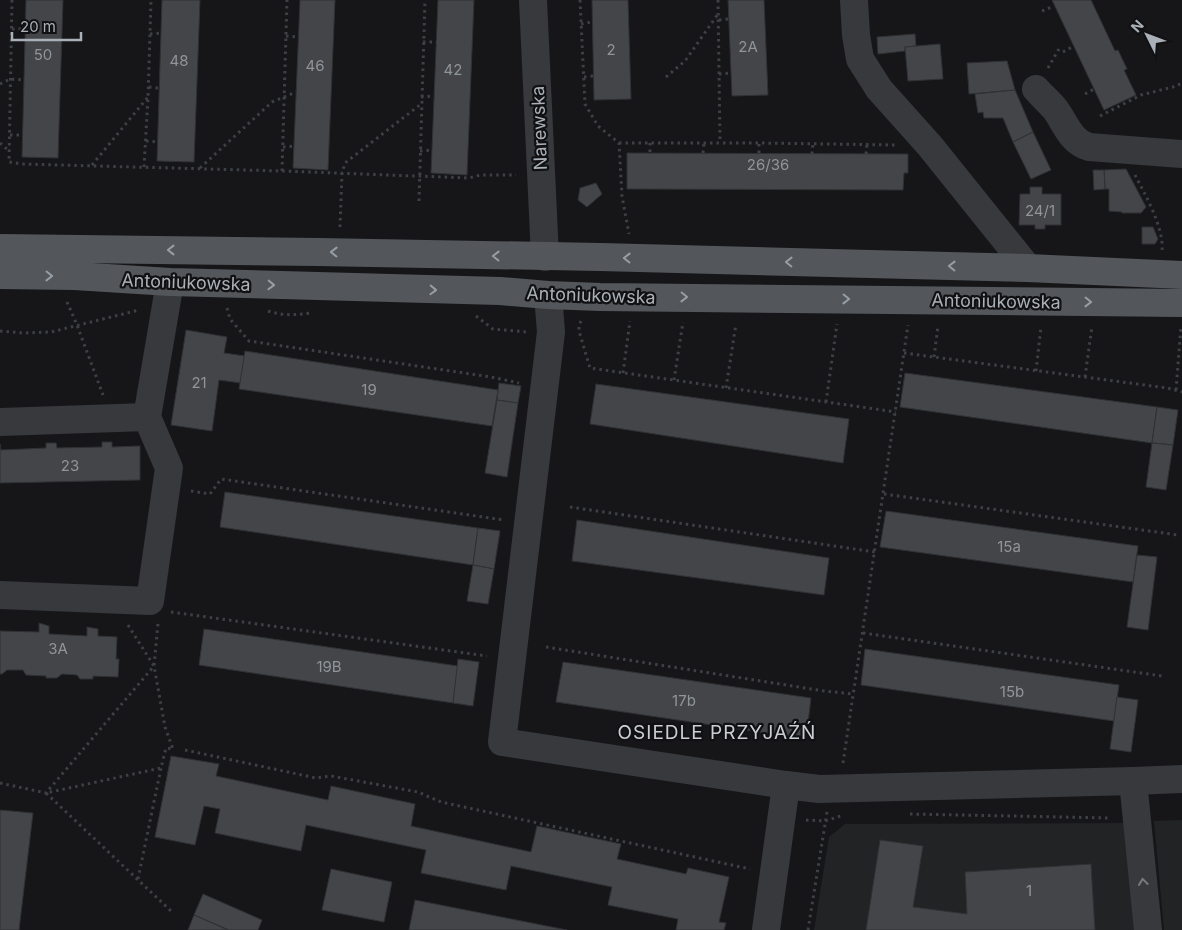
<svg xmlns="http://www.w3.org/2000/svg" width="1182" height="930" viewBox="0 0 1182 930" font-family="Inter,sans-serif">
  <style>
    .built { fill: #222325 }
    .building { fill: #434548; stroke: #303134 }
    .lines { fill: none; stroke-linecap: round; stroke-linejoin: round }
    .path { stroke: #3d4044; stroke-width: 3; stroke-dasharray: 2.5 4; stroke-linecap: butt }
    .minor { stroke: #37393d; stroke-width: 28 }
    .major { stroke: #53575c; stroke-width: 28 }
    .oneway { stroke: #989ea5 }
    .oneway2 { stroke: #767a80 }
    .labels { text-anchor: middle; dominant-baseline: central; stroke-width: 4.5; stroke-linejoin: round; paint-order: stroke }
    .number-label { font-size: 15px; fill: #90959b }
    .street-label { font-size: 18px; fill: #a9b0b7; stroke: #111113 }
    .neighbourhood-label { font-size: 19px; letter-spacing: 1px; fill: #caced3; stroke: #111113 }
  </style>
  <rect width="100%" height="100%" fill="#161618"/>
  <g class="built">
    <path d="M1182,820V930H1164L1154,821Z"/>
    <path d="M1128,823L1137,930H814L829,837L845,824Z"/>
  </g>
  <g class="building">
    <path d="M26,0H63L58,158L22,157Z"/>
    <path d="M162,0H200L194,162L157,161Z"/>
    <path d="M300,0H335L328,170L293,168Z"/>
    <path d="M438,0H474L467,175L431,173Z"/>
    <path d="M592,0H628L631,99L594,100Z"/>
    <path d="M728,0H764L768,95L732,96Z"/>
    <path d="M1052,0H1091L1115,51L1118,50L1127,69L1124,70L1136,95L1104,110Z"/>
    <path d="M915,34L916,46L905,47V51L878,54L877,37Z"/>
    <path d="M940,44L943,79L908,81L905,47Z"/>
    <path d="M1007,61L1015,90L969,94L967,63Z"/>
    <path d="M1015,90L1033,132L1013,142L1003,118H984L983,112L978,113L975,94Z"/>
    <path d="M1033,132L1051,170L1031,179L1013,142Z"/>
    <path d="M627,153L908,154V173H904L903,190L627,189Z"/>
    <path d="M1126,169L1146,207L1141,213H1122V212L1109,211V189H1105L1104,170Z"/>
    <path d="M1093,170H1104L1105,189L1094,190Z"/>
    <path d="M596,183L602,194L587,207L578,200L580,188Z"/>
    <path d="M1030,187H1042V194H1061V225H1045V229H1035V225H1019L1020,194H1030Z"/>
    <path d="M1142,227H1153L1158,239L1155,244H1142Z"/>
    <path d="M186,330L227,337L224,353L245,356L241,383L219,380L212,431L171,425Z"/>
    <path d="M245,351L498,390L492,426L239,389Z"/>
    <path d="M905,373L1157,407L1152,443L900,407Z"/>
    <path d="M499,383L521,386L518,403L497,400Z"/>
    <path d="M596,384L849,419L843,463L590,424Z"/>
    <path d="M497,400L518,403L507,477L485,473Z"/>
    <path d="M1157,407L1178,410L1173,445L1152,443Z"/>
    <path d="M102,442H112V447L140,446V480L0,483V444L1,450L46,448V443H56L57,448L102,447Z"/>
    <path d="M1152,443L1173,445L1166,490L1146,487Z"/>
    <path d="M225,492L478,528L473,565L220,527Z"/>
    <path d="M886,511L1138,546L1133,582L880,547Z"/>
    <path d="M577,520L829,558L824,595L572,561Z"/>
    <path d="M478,528L500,531L494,569L473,565Z"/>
    <path d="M1137,555L1157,557L1148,630L1127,627Z"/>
    <path d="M473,565L494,569L488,604L467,601Z"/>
    <path d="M39,623L49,626V634L87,636V627L98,629V636L117,637L116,659H119L118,677L93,676V679H80L77,675L62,674L57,678H46V676L26,675L23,670H7L2,674H0V631L39,632Z"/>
    <path d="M204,629L458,666L453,703L199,665Z"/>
    <path d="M865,649L1119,685L1114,721L861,685Z"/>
    <path d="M458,659L479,662L473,706L453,703Z"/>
    <path d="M563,662L811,698L806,739L556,702Z"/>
    <path d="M1117,697L1138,700L1131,752L1110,749Z"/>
    <path d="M171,756L219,764L216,776L328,800L331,786L415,804L411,826L531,852L537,826L621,844L617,859L686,874L688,868L729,877L719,922L726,923L724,930H676L678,919L608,905L612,887L511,866L506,890L421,873L426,850L306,825L301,851L215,833L220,809L204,806L195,845L155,837Z"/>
    <path d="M0,810L33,813L19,930H0Z"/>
    <path d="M880,840L923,846L913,907L967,914L965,872L1091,864L1095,930H866Z"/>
    <path d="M331,869L392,882L384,922L322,910Z"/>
    <path d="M203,894L262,920L258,930H229L194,915Z"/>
    <path d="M415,900L567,930H409Z"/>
    <path d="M194,915L228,930H188Z"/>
  </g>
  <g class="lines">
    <g class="path">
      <path d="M12,0L9,162L22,164L282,171L469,178L480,175H516"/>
      <path d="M580,0L585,104L598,126L619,143L622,196L629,234"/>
      <path d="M718,0L720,143"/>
      <path d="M1042,11L1054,6"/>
      <path d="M719,20L729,19"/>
      <path d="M581,24L592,22"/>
      <path d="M12,29H26"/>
      <path d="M150,34L161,33"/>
      <path d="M286,36L299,37"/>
      <path d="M423,42H437"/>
      <path d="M1063,52L1074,46"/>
      <path d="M1048,68L1060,47"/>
      <path d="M719,74L731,73"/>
      <path d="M584,77L594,76"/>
      <path d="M666,77L685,61L718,14"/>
      <path d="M0,84L10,79L24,80"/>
      <path d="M149,87L159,88"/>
      <path d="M1085,94L1094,89"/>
      <path d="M421,97L434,96"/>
      <path d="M1100,116L1141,95L1173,87L1182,83"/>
      <path d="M10,135H22"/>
      <path d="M146,141L158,142"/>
      <path d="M0,143L9,151"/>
      <path d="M619,143H759L896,145"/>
      <path d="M650,143V153"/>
      <path d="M283,147L294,146"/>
      <path d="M420,151L432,150"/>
      <path d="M703,153L704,142"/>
      <path d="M759,153V143"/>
      <path d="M812,154L813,143"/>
      <path d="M866,154L867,144"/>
      <path d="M92,165L148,97"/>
      <path d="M144,167L148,97L151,0"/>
      <path d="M200,168L272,102L296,92"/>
      <path d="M282,171L287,0"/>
      <path d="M1135,175C1145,194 1164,228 1162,250"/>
      <path d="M419,201L425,0"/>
      <path d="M340,227L342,173L345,163L421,104"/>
      <path d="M67,302L77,325L103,395"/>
      <path d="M227,308L230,319L249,341L491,377L519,383"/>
      <path d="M268,311C283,316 296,315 311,313"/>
      <path d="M476,316L493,329L527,332"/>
      <path d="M581,321L579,325V331L590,368L896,412"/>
      <path d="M0,331L23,333L51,332L139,310"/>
      <path d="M904,353L1167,388L1182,392"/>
      <path d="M934,357L938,326"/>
      <path d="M1036,371L1041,327"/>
      <path d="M623,373L630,321"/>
      <path d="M1085,377L1092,326"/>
      <path d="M674,380L683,322"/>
      <path d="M726,388L736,324"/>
      <path d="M1176,390L1181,326"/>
      <path d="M826,402L837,324"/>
      <path d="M191,491L210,494L221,479L504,520"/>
      <path d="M884,494L1178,535"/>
      <path d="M570,507L875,552"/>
      <path d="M171,612L487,656"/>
      <path d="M128,625L154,666L165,727L173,749L166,748L161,768L46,793L171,911"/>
      <path d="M863,633L1162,676"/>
      <path d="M546,647L824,691L854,694"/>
      <path d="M185,750L316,778L331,776L418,792L441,802L750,869"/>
      <path d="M843,763L908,325"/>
      <path d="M0,783L46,793L154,666L158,623"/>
      <path d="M910,814L1111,818"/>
      <path d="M806,820L825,821L844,815"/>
      <path d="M138,879L161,768"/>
      <path d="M808,930L827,812"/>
    </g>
    <g class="minor">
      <path d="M533,0L545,257"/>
      <path d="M854,0L856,35L860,59L879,89L930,146L1028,268"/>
      <path d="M1036,89C1042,96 1049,102 1055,109C1066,124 1070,141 1089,147L1182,154"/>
      <path d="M548,295L551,332L502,742L786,785L819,789L1133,781L1182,779"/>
      <path d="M0,422L147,417"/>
      <path d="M0,595L150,601L169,468L147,417L170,282"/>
      <path d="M1133,781L1148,930"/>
      <path d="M766,930L786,785"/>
    </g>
    <g class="major">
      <path d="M0,248L318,252L600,257L1028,268L1182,275"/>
      <path d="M0,275L75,276L170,282L500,291L548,295L600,297L1182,303"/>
    </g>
  </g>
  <defs><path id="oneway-chevron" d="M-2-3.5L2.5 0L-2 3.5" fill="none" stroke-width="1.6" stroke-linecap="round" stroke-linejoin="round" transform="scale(1.25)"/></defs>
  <g class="oneway">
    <use href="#oneway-chevron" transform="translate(171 250) rotate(-180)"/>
    <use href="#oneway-chevron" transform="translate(334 252) rotate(-179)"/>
    <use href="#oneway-chevron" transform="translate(496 256) rotate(-179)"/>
    <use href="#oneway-chevron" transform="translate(627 258) rotate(-179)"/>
    <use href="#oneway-chevron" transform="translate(789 262) rotate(-179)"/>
    <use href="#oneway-chevron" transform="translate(952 266) rotate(-179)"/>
    <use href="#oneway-chevron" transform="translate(49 276) rotate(1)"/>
    <use href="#oneway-chevron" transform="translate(271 285) rotate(2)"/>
    <use href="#oneway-chevron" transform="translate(433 290) rotate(2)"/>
    <use href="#oneway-chevron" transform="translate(684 297) rotate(1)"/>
    <use href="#oneway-chevron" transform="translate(846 299) rotate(1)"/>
    <use href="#oneway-chevron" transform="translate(1088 302) rotate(1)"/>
  </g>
  <use class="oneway2" href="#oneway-chevron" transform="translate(1143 882) rotate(-96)"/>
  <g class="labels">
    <g class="number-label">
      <text x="748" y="46">2A</text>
      <text x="611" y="49">2</text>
      <text x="43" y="54">50</text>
      <text x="179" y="60">48</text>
      <text x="315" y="65">46</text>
      <text x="453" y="69">42</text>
      <text x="768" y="164">26/36</text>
      <text x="1040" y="210">24/1</text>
      <text x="199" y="382">21</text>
      <text x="369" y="389">19</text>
      <text x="70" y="465">23</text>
      <text x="1009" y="546">15a</text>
      <text x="58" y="648">3A</text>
      <text x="329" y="666">19B</text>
      <text x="1012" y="691">15b</text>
      <text x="684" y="700">17b</text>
      <text x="1029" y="890">1</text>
    </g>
    <g class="street-label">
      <text transform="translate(539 128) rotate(-92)">Narewska</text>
      <text transform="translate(186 282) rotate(2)">Antoniukowska</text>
      <text transform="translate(591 295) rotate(2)">Antoniukowska</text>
      <text transform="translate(996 301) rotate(1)">Antoniukowska</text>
    </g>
    <g class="neighbourhood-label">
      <text x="717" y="732">OSIEDLE PRZYJAŹŃ</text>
    </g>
  </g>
  <g transform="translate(1147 35) rotate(312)" stroke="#111113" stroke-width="4" paint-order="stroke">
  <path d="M0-4L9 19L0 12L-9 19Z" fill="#a9b0b7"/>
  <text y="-8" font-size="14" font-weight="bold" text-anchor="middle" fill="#a9b0b7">N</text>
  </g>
  <path d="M12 32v8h69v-8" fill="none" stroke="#a9b0b7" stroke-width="2.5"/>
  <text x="20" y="32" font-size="15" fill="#a9b0b7" stroke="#111113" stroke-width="4" paint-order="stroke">20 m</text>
</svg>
